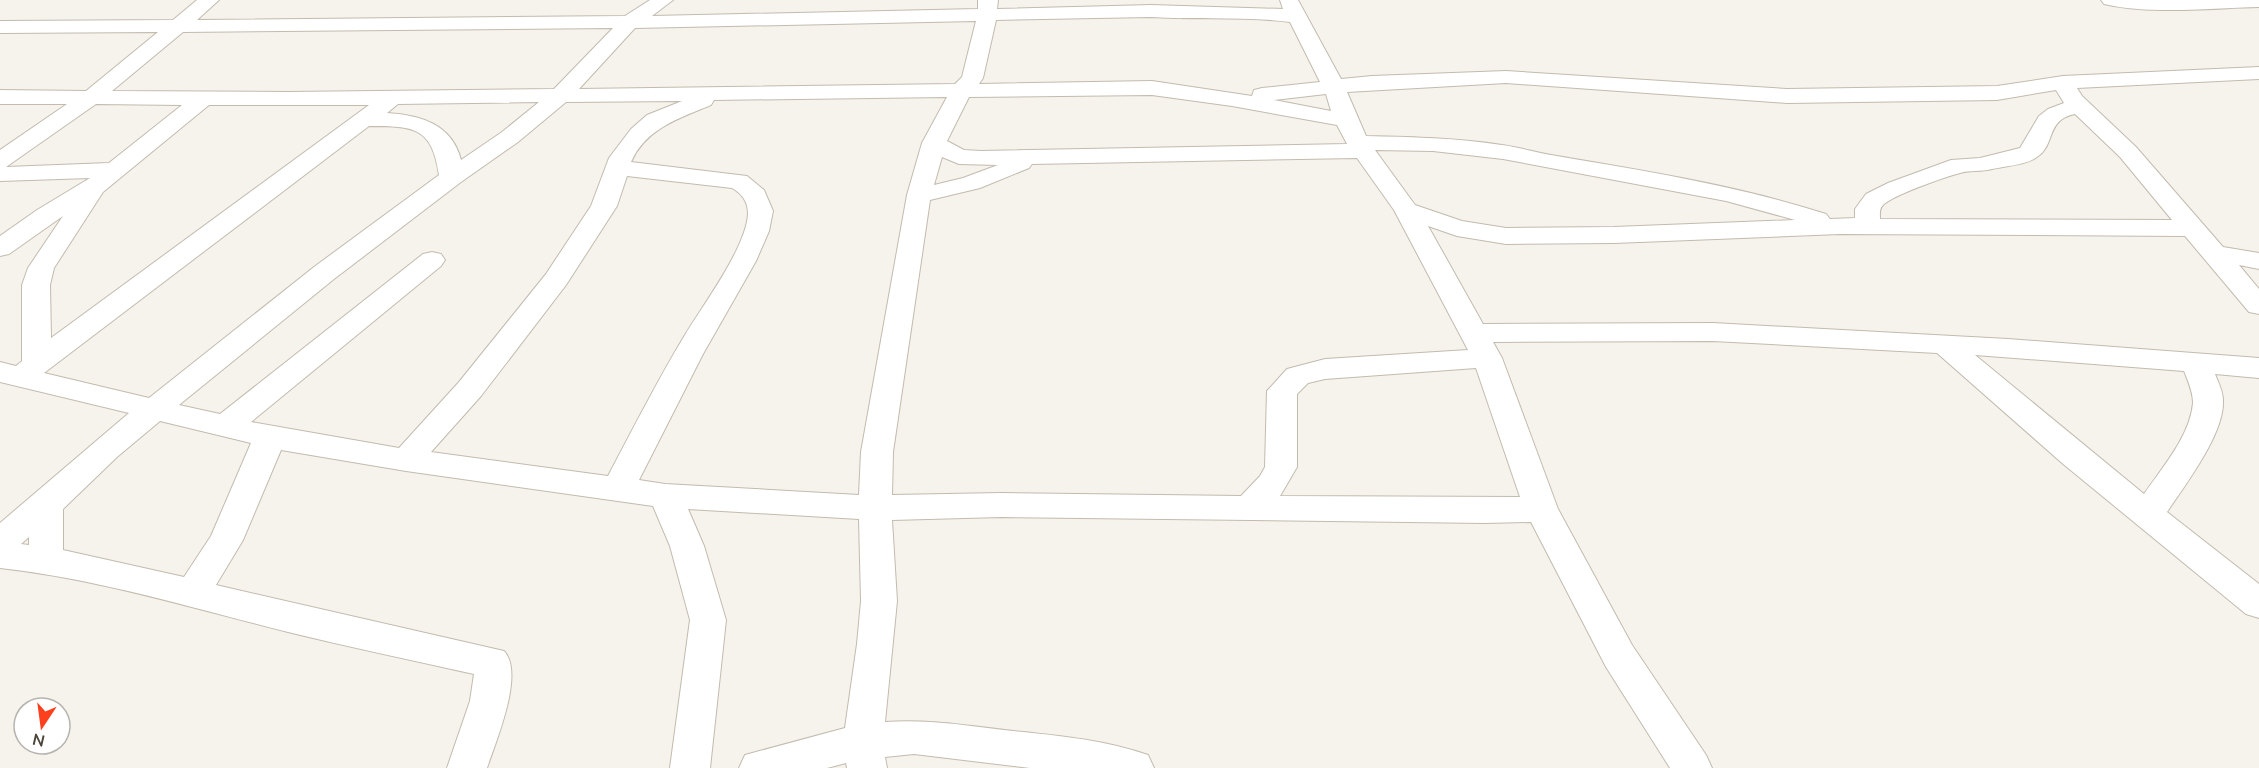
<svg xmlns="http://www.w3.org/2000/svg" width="2259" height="768" viewBox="0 0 2259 768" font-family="'Nunito Sans',sans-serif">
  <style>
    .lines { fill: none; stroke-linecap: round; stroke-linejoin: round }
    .minor-casing { stroke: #c2bbae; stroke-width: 2 }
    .minor { fill: #fff; fill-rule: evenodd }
  </style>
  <rect width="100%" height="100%" fill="#f6f3ec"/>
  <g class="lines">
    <g class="minor-casing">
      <g id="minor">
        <path d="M197,0H219L197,20L625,16L650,0H673L652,16L978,9V0H998L997,9L1151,5L1283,9L1280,0H1298L1341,79L1372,76L1506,71L1787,89L1997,86L2063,76L2259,67V79L2077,88L2082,96L2136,147L2223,247L2259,253V269L2239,265L2259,289V314L2249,312L2185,236L1840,234L1614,243L1506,244L1457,236L1428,226L1483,324L1713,323L2008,339L2259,358V378L2215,374C2218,382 2223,391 2223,400C2225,433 2185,485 2167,512L2259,584V618L2246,614L2062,463L1937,353L1713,341L1493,342L1502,358L1558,509L1632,645L1706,755L1712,768H1670L1606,667L1531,522L1485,523L1001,517L892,520L897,601L885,722C925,719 964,725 1004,730C1052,735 1103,739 1148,755L1154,768H1030L914,754L885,757L887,768H847L846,763L827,768H739L745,755L845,728L857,644L861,601L859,519L688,509L704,546L726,620L710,768H670L690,620L670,546L653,506L406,471L281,450L243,540L216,585L504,651C525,673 496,741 487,768H447L470,701L474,674C412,660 349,647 288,632C192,608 99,579 0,568V523L129,413L0,382V362L16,366L22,361V285L28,268L63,216L9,254L0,256V236L37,210L90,178L0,181V150L67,104H0V90L86,91L158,32L0,33V21L173,20ZM1151,17C1197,20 1245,16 1290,22L1320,82L1262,88L1254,90L1252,96L1152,81L979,84L983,78L996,20ZM976,21L962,77L955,84L579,89L635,28ZM613,28L554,89L288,92L112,91L183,32ZM1506,83L1787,103L1997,100L2056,90L2064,103L2048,109L2039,116L2020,148L1980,158L1951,160L1888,183L1866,194L1855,209V218L1830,219L1826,214C1736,185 1644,171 1551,155C1534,152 1518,147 1502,145C1457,138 1412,137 1366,136L1347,92ZM1326,94L1331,111L1274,100ZM1152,95L1232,106L1337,125L1347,144L981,151L964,150L947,141L969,97ZM947,97L922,143L907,195L861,452L859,495L665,484L639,480L703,354L756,261L769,231L773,211L764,190L747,176L631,162C646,128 680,118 711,105L714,100ZM682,101L647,115L631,129L609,158L591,206L546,274L459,382L399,448L251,422L441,266L445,260L441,254L432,252L423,254L220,414L179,405L334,279L461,182L518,142L566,102ZM539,102L502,132L461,160C452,124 420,115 387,113L398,104ZM96,104L182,105L109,163L6,167ZM209,105H369L51,338L50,285L54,268L103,192ZM2075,114L2120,157L2172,220L1880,219C1880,214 1879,209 1883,205C1893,195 1945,177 1960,173C1970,170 1981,172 1992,169C2005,166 2026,165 2037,157C2056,145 2045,120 2075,114ZM369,126C414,126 432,127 439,175L314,267L149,398L44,373ZM1375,150L1433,151L1503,159L1726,201L1795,220L1614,227L1506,228L1462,221L1415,205ZM942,157L959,164L998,165L963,178L934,185ZM1357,158L1394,210L1468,350L1325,359L1287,369L1267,391L1265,467L1260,476L1241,496L1001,493L892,495L893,452L930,200L980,188L1029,168L1032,164ZM627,176L732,188C742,194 748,201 748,214C746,248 703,305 685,335C657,381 633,429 608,476L431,452L481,396L566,285L617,206ZM1975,355L2184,371C2188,381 2193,392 2193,403C2190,436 2162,468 2144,494ZM1476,368L1520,497L1280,496L1297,467V394L1308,383L1325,379ZM160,421L251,443L211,536L184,577L63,550V509L117,457ZM29,537V545L21,544Z"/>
        <path d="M2101,0H2259V7C2212,8 2149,15 2104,4Z"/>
      </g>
    </g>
    <use href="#minor" class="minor"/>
  </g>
  <g transform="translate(42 726) rotate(193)"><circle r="28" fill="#ffffff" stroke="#b7b4b0" stroke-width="1.5"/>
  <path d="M0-4.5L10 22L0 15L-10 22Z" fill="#fc3f1d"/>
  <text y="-9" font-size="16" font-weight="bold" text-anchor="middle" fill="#4b4439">N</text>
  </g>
</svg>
